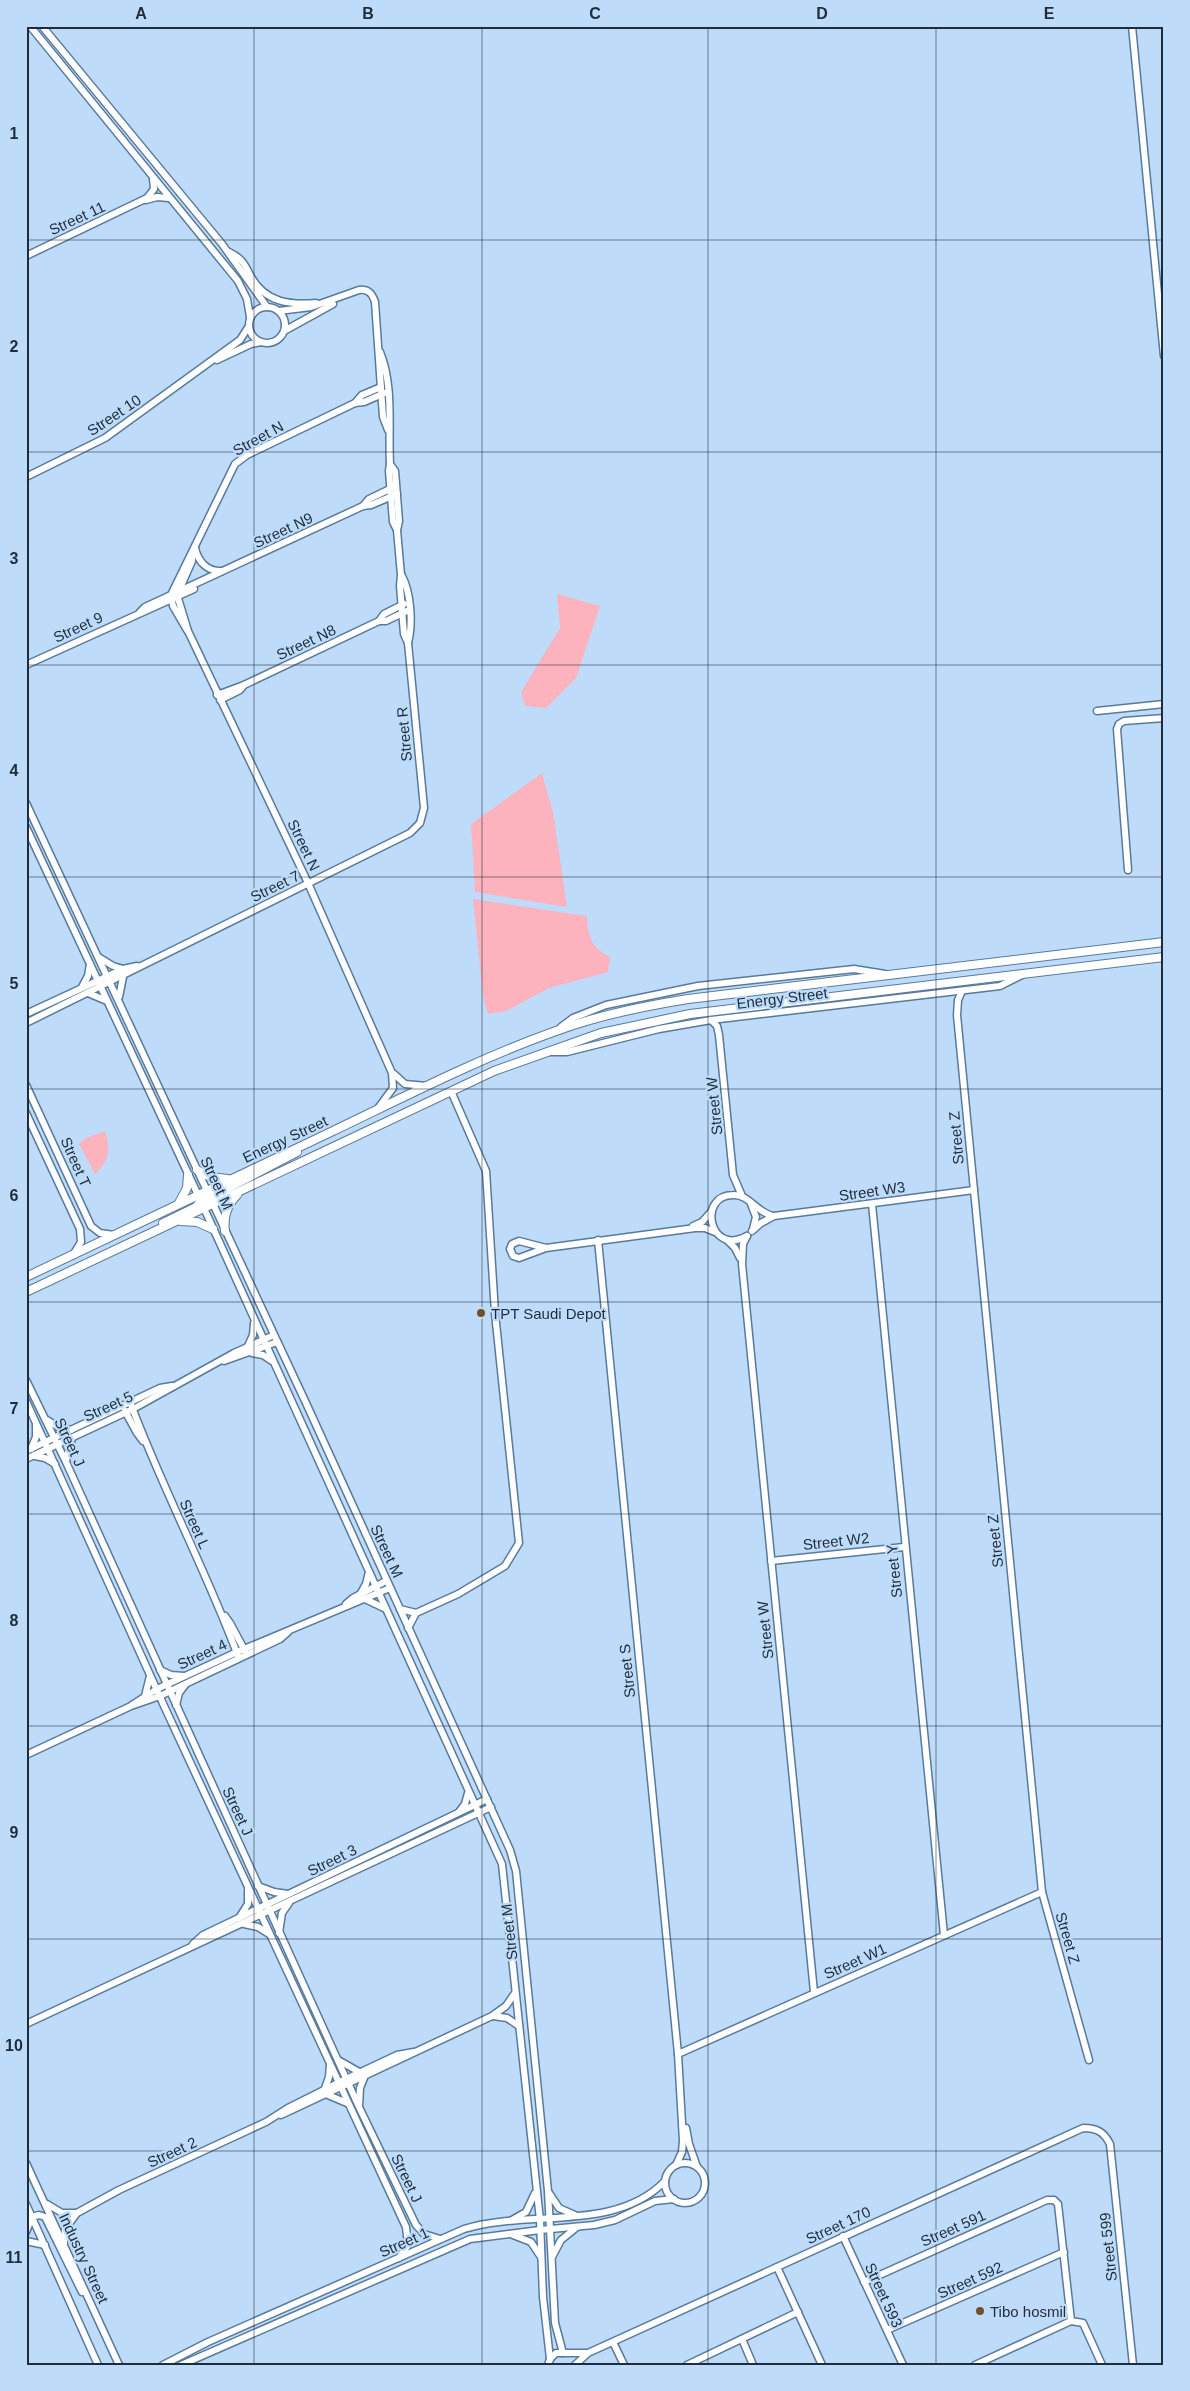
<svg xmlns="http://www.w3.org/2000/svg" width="1190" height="2391" viewBox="0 0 1190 2391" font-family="Helvetica,sans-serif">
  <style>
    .green { fill: #fdb3be }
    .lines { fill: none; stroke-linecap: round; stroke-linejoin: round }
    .minor-casing { stroke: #587a9c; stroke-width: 9 }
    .major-casing { stroke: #587a9c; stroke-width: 10 }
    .minor { stroke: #fff; stroke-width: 6 }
    .major { stroke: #fff; stroke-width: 8 }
    .grid { fill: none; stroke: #1e2c3b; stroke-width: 1; stroke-opacity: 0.55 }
    .poi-dot { fill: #714f27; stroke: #bedcfa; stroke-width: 2 }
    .labels { text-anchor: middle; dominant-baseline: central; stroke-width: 4.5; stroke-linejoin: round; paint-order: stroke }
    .street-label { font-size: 15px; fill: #1e2c3b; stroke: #bedcfa }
    .poi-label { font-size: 15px; fill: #1e2c3b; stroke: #bedcfa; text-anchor: start }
    .neatline { fill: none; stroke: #1e2c3b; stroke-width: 2 }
    .grid-label { font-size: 16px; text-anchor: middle; font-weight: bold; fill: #1e2c3b }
  </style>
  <rect width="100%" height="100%" fill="#bedcfa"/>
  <g class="green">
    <path d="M557,594L600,606L576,678L546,708L525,706L521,692L560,628Z"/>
    <path d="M542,773L553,812L567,907L475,892L471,824Z"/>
    <path d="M473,899L587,916C588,936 591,948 610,957L608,972L549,988L506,1011L488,1014L483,997Z"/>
    <path d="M105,1131C111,1149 109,1161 95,1174L79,1144L86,1138Z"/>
  </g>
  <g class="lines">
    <g class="minor-casing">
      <g id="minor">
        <path d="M30,26L238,281L247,299L250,317"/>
        <path d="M42,26L222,244L267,307"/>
        <path d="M1132,26L1164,356"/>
        <path d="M146,200L157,197L169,198"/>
        <path d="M229,252C242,258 245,265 251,277C266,303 290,305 316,303"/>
        <path d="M26,256L147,198L154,189L153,179"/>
        <circle cx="267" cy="325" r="18"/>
        <path d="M279,311L311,307L359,290C368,289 372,293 375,302L383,417L388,430"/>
        <path d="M284,331L333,304"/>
        <path d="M380,352C394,386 388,428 390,464L389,471L393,522L397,530"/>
        <path d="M217,360L251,344L261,342"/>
        <path d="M355,403L362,395L381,387"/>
        <path d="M26,477L105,438L240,340L249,326"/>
        <path d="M363,506L369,499L394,487"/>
        <path d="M195,548C198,562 208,572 222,571"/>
        <path d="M192,554V561L177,595L188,631L308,883L392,1073L393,1088L379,1107"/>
        <path d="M402,576C411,593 413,624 408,643"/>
        <path d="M140,612L145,607L363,506L371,505L397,494"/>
        <path d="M379,621L384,614L404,604"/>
        <path d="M187,630L173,606L171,595L235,464L247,455L355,403L364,402L387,392"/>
        <path d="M26,665L194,589"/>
        <path d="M217,695L244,685L379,621H386L409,610"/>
        <path d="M220,700L240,690L244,685"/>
        <path d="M1097,711L1164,704"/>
        <path d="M26,803L306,1403L510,1850L516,1871L548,2191L555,2323L563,2353"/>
        <path d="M26,827L198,1195L502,1864L540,2220L543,2297L550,2359"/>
        <path d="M1128,870L1117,729L1119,724L1124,721L1164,718"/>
        <path d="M100,958L113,966L123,969"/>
        <path d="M82,987L88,976L90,964"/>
        <path d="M962,991L958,1000L957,1015L1042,1892L1089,2060"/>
        <path d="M88,993L107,1001"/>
        <path d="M119,997L123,977"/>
        <path d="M26,1014L123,969L137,966"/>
        <path d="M711,1020L717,1026L719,1035L733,1175L742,1196"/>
        <path d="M26,1023L410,833L420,823L424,808L408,643L404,634L400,586L401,575L397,530L399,521L395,471L390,464"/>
        <path d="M561,1027L573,1018L606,1005L698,986L854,969L885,974"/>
        <path d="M550,1052H567L659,1029L711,1020L1000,986L1022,975"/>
        <path d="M394,1074L405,1084L427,1086"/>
        <path d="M26,1085L91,1226L100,1233L114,1235"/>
        <path d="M26,1113L80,1229L81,1242L73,1255"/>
        <path d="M751,1204L756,1217L753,1229"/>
        <path d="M872,1204L944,1935"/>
        <path d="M693,1226L702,1222L711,1212"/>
        <path d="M752,1231L761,1223L774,1216L974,1190"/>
        <path d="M747,1236L743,1244L742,1264L814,1992"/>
        <path d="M747,1236C709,1257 697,1195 733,1195C749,1194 757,1213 773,1216"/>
        <path d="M598,1240L678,2054L683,2141L682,2152L676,2165"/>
        <path d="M727,1240L735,1248L740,1258"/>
        <path d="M546,1248L519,1241L512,1244L510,1249L513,1256L519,1258L546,1248L695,1228H705L715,1232"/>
        <path d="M248,1346L253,1335L254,1323"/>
        <path d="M252,1353L263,1355L272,1361"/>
        <path d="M224,1361L277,1342"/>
        <path d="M26,1380L66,1462L359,2107L416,2225L424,2234L440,2239"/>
        <path d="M26,1401L165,1708L406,2227L408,2245L399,2258"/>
        <path d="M130,1402C162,1488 206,1570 238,1656"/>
        <path d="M125,1411L137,1433L143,1441"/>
        <path d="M47,1420L58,1427L71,1430"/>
        <path d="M31,1449L36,1437V1424"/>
        <path d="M26,1451L160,1388L172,1386"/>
        <path d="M35,1456L45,1458L55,1464"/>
        <path d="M26,1459L133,1409L234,1353L274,1335"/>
        <path d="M66,1461L72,1438"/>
        <path d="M771,1561L904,1547"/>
        <path d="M361,1593L366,1584L369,1572"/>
        <path d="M365,1599L386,1609"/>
        <path d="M346,1604L353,1598L386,1581"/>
        <path d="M400,1609L416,1613"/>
        <path d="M225,1616L230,1623L245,1651"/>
        <path d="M408,1628L416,1613L458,1594L505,1566L519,1543L495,1313L486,1171L451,1091"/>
        <path d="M160,1670L171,1675L184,1676"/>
        <path d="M145,1696L150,1676"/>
        <path d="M132,1705L157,1689L237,1652L390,1588"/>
        <path d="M176,1705L179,1693L185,1685"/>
        <path d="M26,1755L131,1706L160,1696L280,1639L288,1632"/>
        <path d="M459,1812L465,1804L468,1793"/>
        <path d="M258,1886L274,1892L288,1894"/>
        <path d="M239,1918L248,1904V1890"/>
        <path d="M244,1924L258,1927L269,1934"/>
        <path d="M279,1933L282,1913L289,1903"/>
        <path d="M193,1944L203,1935L487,1799"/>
        <path d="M493,2016L507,2018L519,2026"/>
        <path d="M26,2024L491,1807"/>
        <path d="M678,2054L1042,1892"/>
        <path d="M338,2060L361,2073"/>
        <path d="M324,2091L329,2077L330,2065"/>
        <path d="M328,2095L347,2103"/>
        <path d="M359,2106L360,2088L364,2078"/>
        <path d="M281,2115L492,2016L506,2006L515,1993"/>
        <path d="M686,2128L689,2144L697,2167"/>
        <path d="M26,2163L119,2365"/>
        <circle cx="685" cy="2183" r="20"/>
        <path d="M549,2193L559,2208L575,2215"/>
        <path d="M26,2204L98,2365"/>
        <path d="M47,2204L62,2213H76"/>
        <path d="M512,2220L526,2212L535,2193"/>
        <path d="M26,2232L32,2217L39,2215L45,2217L82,2292"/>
        <path d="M513,2235L531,2242L541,2257"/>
        <path d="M843,2236L903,2365"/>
        <path d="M26,2241L45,2245"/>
        <path d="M64,2243L65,2229L77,2213L119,2190L266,2122L288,2108L346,2079L397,2055L414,2052"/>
        <path d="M552,2257L561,2240L577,2227"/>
        <path d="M777,2267L822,2365"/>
        <path d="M864,2282L1047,2200H1054L1058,2204L1071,2321"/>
        <path d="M1071,2321L1083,2323L1102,2365"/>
        <path d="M887,2330L1064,2252"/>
        <path d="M742,2339L753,2365"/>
        <path d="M613,2342L624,2365"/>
        <path d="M163,2365L208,2342L464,2229C527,2209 615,2233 665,2181"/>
        <path d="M181,2365L470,2239L540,2230L594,2225L615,2220L655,2201L674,2199"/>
        <path d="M548,2365L550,2359L556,2353H587"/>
        <path d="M575,2365L588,2353L1083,2128C1097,2128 1104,2132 1110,2144L1133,2365"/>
        <path d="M687,2365L798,2312"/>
        <path d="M975,2365L1071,2321"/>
      </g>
    </g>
    <g class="major-casing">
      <g id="major">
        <path d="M197,1170L210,1177L228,1179"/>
        <path d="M179,1203L187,1188L188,1175"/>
        <path d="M204,1209L209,1198L297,1152"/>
        <path d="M181,1221L197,1222L213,1229"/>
        <path d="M163,1223L196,1207L205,1196"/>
        <path d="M225,1231C223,1216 227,1205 237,1195"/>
        <path d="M26,1277C129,1229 231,1180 333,1131C406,1096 480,1058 556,1031C599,1015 644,1006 688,999L1164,942"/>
        <path d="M26,1292L494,1071L601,1033L690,1014L1164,957"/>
      </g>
    </g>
    <use href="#minor" class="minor"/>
    <use href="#major" class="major"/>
  </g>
  <path class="grid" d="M254,26V2365M482,26V2365M708,26V2365M936,26V2365M26,240H1164M26,452H1164M26,665H1164M26,877H1164M26,1089H1164M26,1302H1164M26,1514H1164M26,1726H1164M26,1939H1164M26,2151H1164"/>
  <g class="poi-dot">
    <circle cx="481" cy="1313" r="5"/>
    <circle cx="980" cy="2311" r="5"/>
  </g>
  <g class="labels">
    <g class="street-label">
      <text transform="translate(77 218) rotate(-25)">Street 11</text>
      <text transform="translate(114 415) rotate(-34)">Street 10</text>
      <text transform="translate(258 438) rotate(-29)">Street N</text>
      <text transform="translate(283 530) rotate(-25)">Street N9</text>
      <text transform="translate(78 627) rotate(-25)">Street 9</text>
      <text transform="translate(306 642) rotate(-25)">Street N8</text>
      <text transform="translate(404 734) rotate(-95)">Street R</text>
      <text transform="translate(304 845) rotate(64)">Street N</text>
      <text transform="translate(275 886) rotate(-26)">Street 7</text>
      <text transform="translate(782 998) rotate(-7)">Energy Street</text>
      <text transform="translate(714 1106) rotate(-96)">Street W</text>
      <text transform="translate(956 1138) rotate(-95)">Street Z</text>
      <text transform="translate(285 1139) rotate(-25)">Energy Street</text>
      <text transform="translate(76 1162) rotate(66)">Street T</text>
      <text transform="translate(217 1183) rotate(65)">Street M</text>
      <text transform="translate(872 1191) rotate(-8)">Street W3</text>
      <text transform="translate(108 1406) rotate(-25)">Street 5</text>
      <text transform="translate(70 1442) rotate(65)">Street J</text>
      <text transform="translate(195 1524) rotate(66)">Street L</text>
      <text transform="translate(836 1541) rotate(-6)">Street W2</text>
      <text transform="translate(995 1541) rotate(-96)">Street Z</text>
      <text transform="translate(387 1551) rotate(65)">Street M</text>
      <text transform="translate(894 1571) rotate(-96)">Street Y</text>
      <text transform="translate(765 1630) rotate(-96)">Street W</text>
      <text transform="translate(202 1654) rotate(-25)">Street 4</text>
      <text transform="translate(627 1671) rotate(-96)">Street S</text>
      <text transform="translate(238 1811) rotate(65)">Street J</text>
      <text transform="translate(332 1860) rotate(-26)">Street 3</text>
      <text transform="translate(509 1932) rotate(-96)">Street M</text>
      <text transform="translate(1068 1938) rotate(74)">Street Z</text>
      <text transform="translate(855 1961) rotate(-24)">Street W1</text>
      <text transform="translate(172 2152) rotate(-25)">Street 2</text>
      <text transform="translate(407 2178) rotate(64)">Street J</text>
      <text transform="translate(838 2225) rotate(-25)">Street 170</text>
      <text transform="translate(953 2228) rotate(-24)">Street 591</text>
      <text transform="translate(404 2242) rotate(-24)">Street 1</text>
      <text transform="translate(1108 2247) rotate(-96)">Street 599</text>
      <text transform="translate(84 2258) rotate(65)">Industry Street</text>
      <text transform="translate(970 2280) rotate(-24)">Street 592</text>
      <text transform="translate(884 2295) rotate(65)">Street 593</text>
    </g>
    <g class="poi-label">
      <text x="491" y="1313">TPT Saudi Depot</text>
      <text x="990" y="2311">Tibo hosmil</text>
    </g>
  </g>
  <rect width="1190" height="2391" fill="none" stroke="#bedcfa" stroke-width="55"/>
  <rect x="28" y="28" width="1134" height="2336" class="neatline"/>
  <g class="grid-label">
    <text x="141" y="19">A</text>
    <text x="368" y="19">B</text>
    <text x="595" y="19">C</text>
    <text x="822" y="19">D</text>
    <text x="1049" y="19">E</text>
    <text x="14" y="139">1</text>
    <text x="14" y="352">2</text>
    <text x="14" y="564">3</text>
    <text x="14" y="776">4</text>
    <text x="14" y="989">5</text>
    <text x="14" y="1201">6</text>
    <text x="14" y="1414">7</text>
    <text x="14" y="1626">8</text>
    <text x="14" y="1838">9</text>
    <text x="14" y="2051">10</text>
    <text x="14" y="2263">11</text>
  </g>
</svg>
